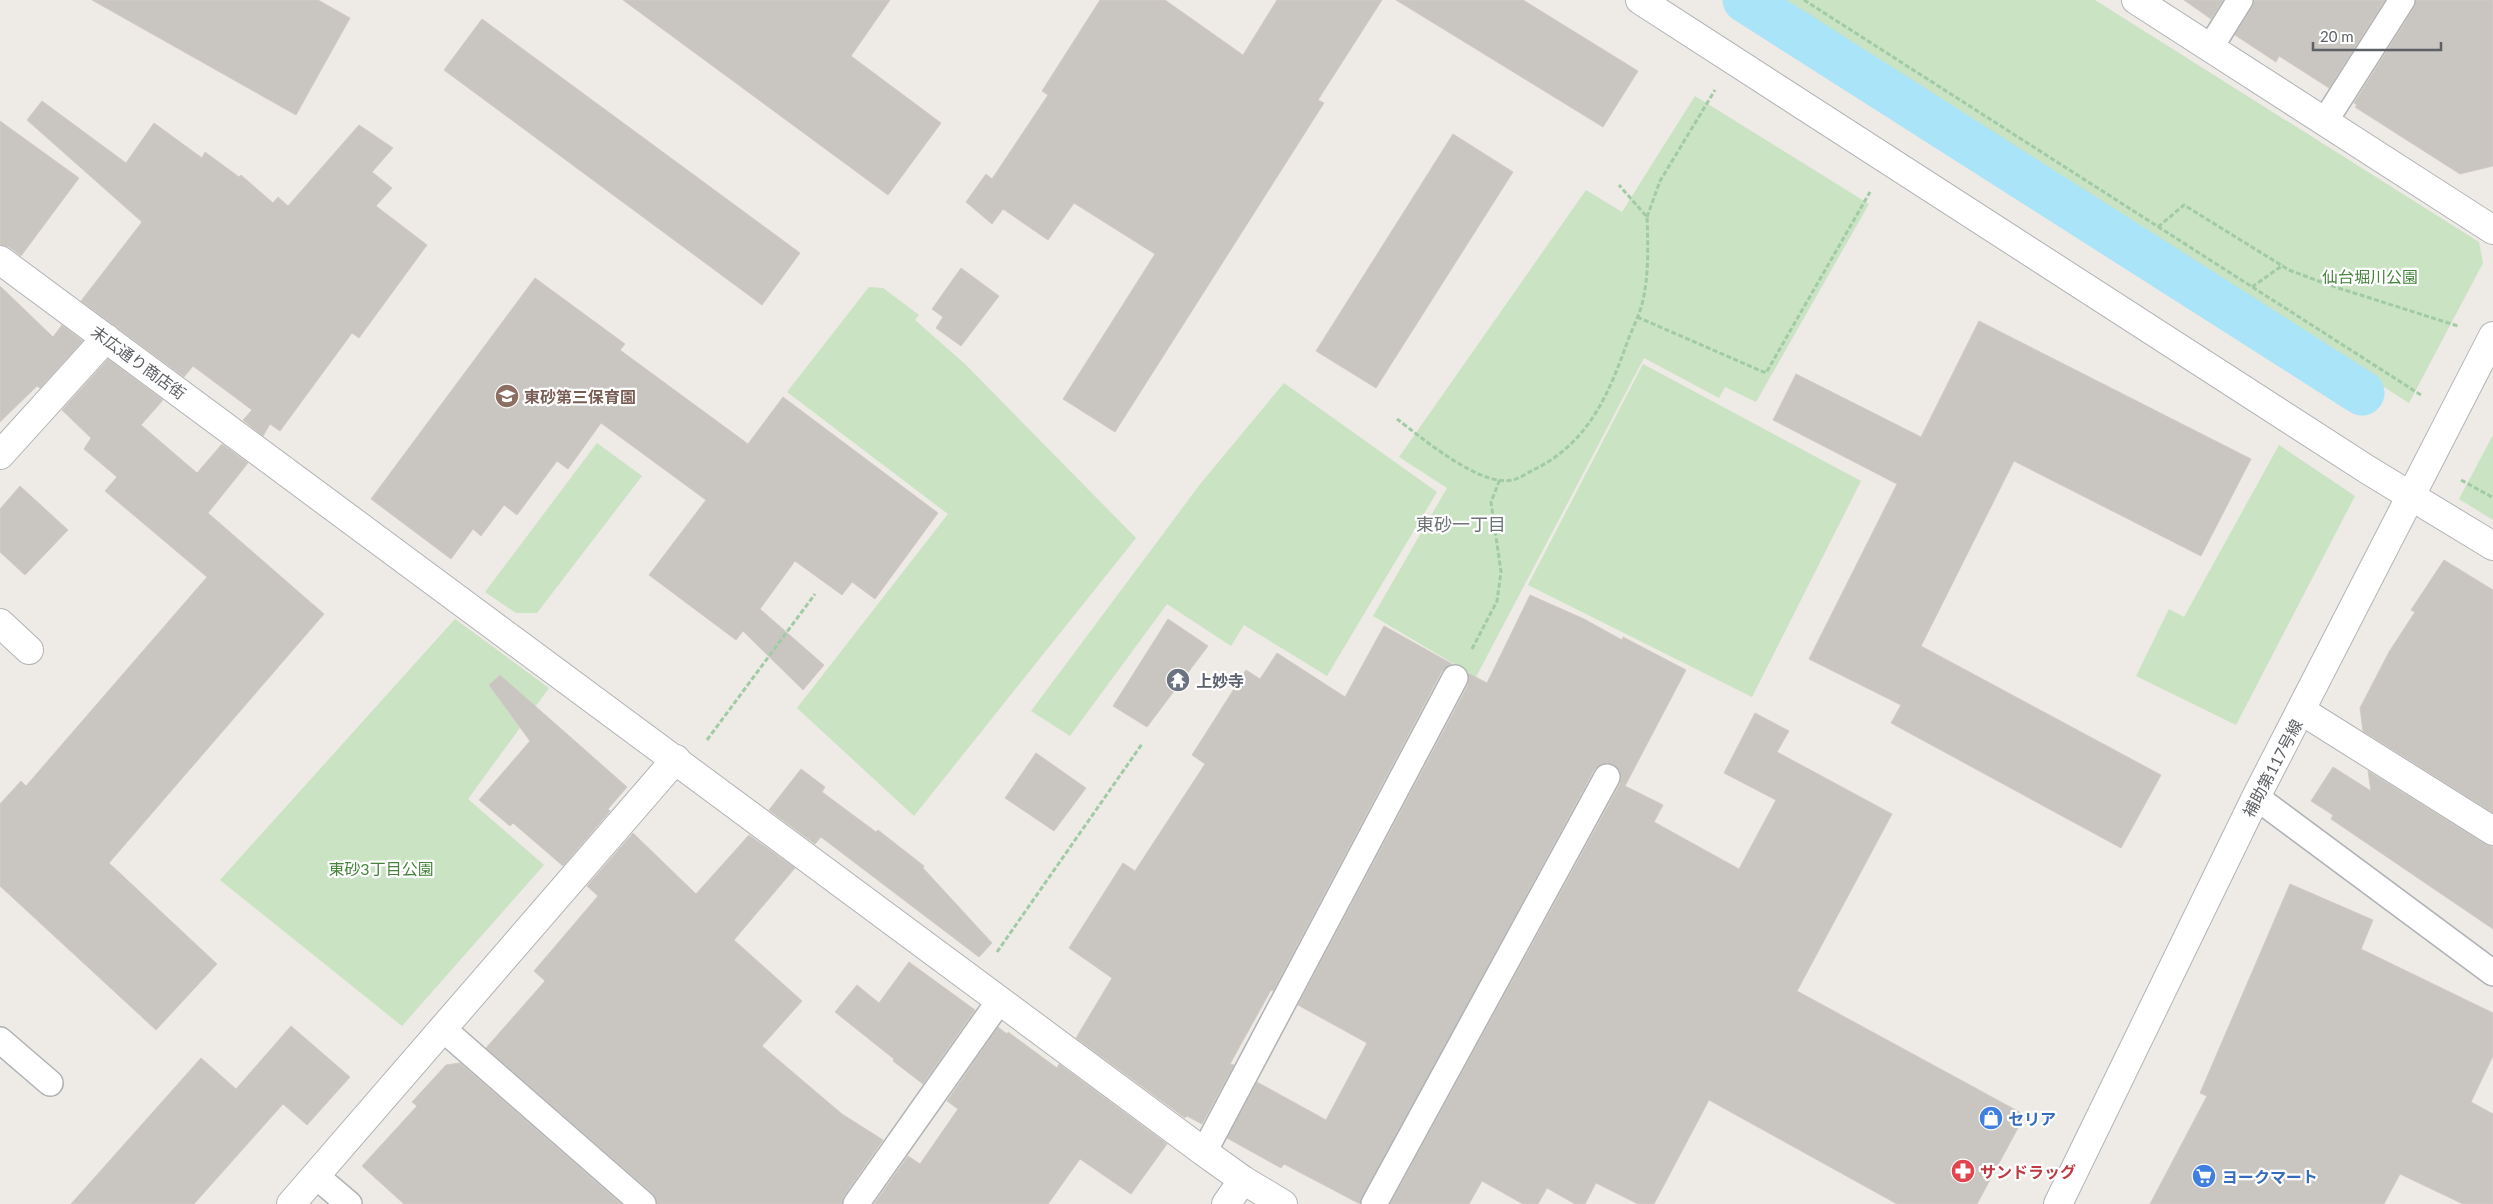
<svg xmlns="http://www.w3.org/2000/svg" width="2493" height="1204" viewBox="0 0 2493 1204" font-family="Lato,'Noto Sans JP',sans-serif">
  <style>
    .green { fill: #c9e3c3 }
    .lines { fill: none; stroke-linecap: round; stroke-linejoin: round }
    .canal { stroke: #aae4f8; stroke-width: 45 }
    .building { fill: #c9c5c1; stroke: #d2cbc3 }
    .lane-casing { stroke: #b0b3b6; stroke-width: 28 }
    .street-casing { stroke: #b0b3b6; stroke-width: 30 }
    .secondary-casing { stroke: #b1b5b8; stroke-width: 30 }
    .path { stroke: #a1cba5; stroke-width: 3; stroke-dasharray: 5 2.5; stroke-linecap: butt }
    .lane { stroke: #fff; stroke-width: 25 }
    .street { stroke: #fff; stroke-width: 28 }
    .secondary { stroke: #fff; stroke-width: 28 }
    .labels { text-anchor: middle; dominant-baseline: central; stroke-width: 4.5; stroke-linejoin: round; paint-order: stroke }
    .park-label { font-size: 16px; fill: #46833d; stroke: #fff }
    .street-label { font-size: 16px; fill: #5d6164; stroke: #fff }
    .education-label { font-size: 16px; font-weight: bold; fill: #785e54; stroke: #fff; text-anchor: start }
    .worship-label { font-size: 16px; font-weight: bold; fill: #5b616d; stroke: #fff; text-anchor: start }
    .shop-label { font-size: 16px; font-weight: bold; fill: #366cbe; stroke: #fff; text-anchor: start }
    .health-label { font-size: 16px; font-weight: bold; fill: #be3a42; stroke: #fff; text-anchor: start }
    .neighbourhood-label { font-size: 18px; fill: #6e7376; stroke: #fff }
  </style>
  <rect width="100%" height="100%" fill="#eeeae5"/>
  <g class="green">
    <path d="M1778,0H2095L2479,242L2483,263L2409,403Z"/>
    <path d="M1695,96L1869,204L1756,402L1725,387L1719,398L1644,358L1476,677L1373,616L1447,488L1399,457L1586,190L1622,212Z"/>
    <path d="M869,287L883,288L919,315L915,320L965,364L1136,538L914,816L797,708L948,514L787,392Z"/>
    <path d="M1643,364L1861,481L1752,697L1528,585Z"/>
    <path d="M1284,383L1437,492L1327,676L1244,625L1231,646L1167,604L1070,736L1031,711L1201,483Z"/>
    <path d="M2493,435V520L2459,499Z"/>
    <path d="M597,443L642,476L537,613H516L485,592Z"/>
    <path d="M2279,445L2355,496L2236,725L2136,676L2169,609L2184,617Z"/>
    <path d="M455,619L549,688L468,799L544,865L402,1026L220,880Z"/>
  </g>
  <g class="lines">
    <path class="canal" d="M1745,0L2362,393"/>
  </g>
  <g class="building">
    <path d="M92,0H318L350,18L296,115Z"/>
    <path d="M623,0H890L851,56L941,123L888,195Z"/>
    <path d="M1100,0H1165L1243,55L1277,0H1382L1318,100L1324,103L1115,432L1063,399L1155,254L1074,203L1048,240L1003,209L992,224L966,202L986,174L992,179L1048,95L1042,91Z"/>
    <path d="M1396,0H1523L1638,71L1603,127Z"/>
    <path d="M2184,0H2223L2211,19Z"/>
    <path d="M2254,0H2385L2329,88L2279,56L2276,62L2235,35L2252,8Z"/>
    <path d="M2416,0H2493V166L2460,174L2355,107L2357,105L2354,103L2414,8Z"/>
    <path d="M482,19L800,253L762,305L444,70Z"/>
    <path d="M42,101L126,163L154,123L202,158L205,152L239,177L241,175L273,203L278,197L288,206L359,125L393,148L372,172L392,188L376,206L427,245L359,338L352,333L280,431L270,424L263,436L243,420L252,410L193,366L184,377L81,301L142,222L27,120Z"/>
    <path d="M0,121L79,178L21,256L9,247L0,245Z"/>
    <path d="M1453,134L1513,172L1376,388L1316,351Z"/>
    <path d="M961,268L999,296L961,346L936,328L943,317L932,309Z"/>
    <path d="M535,278L625,344L620,350L748,444L783,397L938,513L875,599L852,582L842,595L795,561L760,609L824,665L803,690L743,631L736,640L649,575L706,500L601,423L568,469L557,461L517,515L504,505L481,536L473,529L451,559L371,499Z"/>
    <path d="M0,286L53,337L62,325L83,341L40,388L37,386L0,422Z"/>
    <path d="M1979,321L2251,459L2201,556L2014,461L1921,646L2161,775L2121,848L1891,723L1901,705L1809,659L1897,484L1773,420L1796,374L1921,437Z"/>
    <path d="M108,359L163,400L141,425L197,473L222,444L248,463L208,513L324,614L109,863L217,964L156,1030L0,886V804L21,781L26,786L207,577L105,491L117,477L84,449L91,438L62,410Z"/>
    <path d="M20,486L68,530L25,575L0,552V509Z"/>
    <path d="M2444,560L2493,590V813L2363,731L2360,708L2389,652L2415,612L2411,610Z"/>
    <path d="M1530,595L1584,619L1622,640L1623,637L1686,670L1625,786L1663,805L1654,822L1739,869L1776,800L1724,773L1755,713L1789,731L1777,752L1892,814L1797,991L2025,1115L1977,1204H1897L1709,1100L1654,1204H1638L1596,1183L1585,1204H1575L1547,1188L1538,1204H1523L1482,1181L1469,1204H1390L1620,784L1621,777L1619,770L1614,765L1607,763L1600,765L1594,770L1360,1204L1284,1164L1281,1168L1227,1138L1257,1082L1326,1120L1367,1043L1298,1005L1468,685V673L1487,683Z"/>
    <path d="M1168,619L1208,646L1147,727L1113,706Z"/>
    <path d="M1384,626L1452,664L1442,671L1273,991L1271,990L1230,1064L1234,1065L1202,1124L1187,1116L1185,1118L1076,1038L1112,978L1069,948L1123,863L1135,871L1205,764L1192,755L1246,670L1260,679L1277,653L1345,697Z"/>
    <path d="M500,675L627,787L608,809L610,811L563,866L513,823L510,826L479,800L530,741L489,685Z"/>
    <path d="M1036,753L1086,788L1054,831L1005,798Z"/>
    <path d="M2333,767L2371,791L2368,771L2485,844L2493,847V929L2331,819L2333,815L2311,801Z"/>
    <path d="M801,769L825,787L822,792L876,832L878,830L924,866L923,868L992,943L979,957L821,837L815,844L769,810Z"/>
    <path d="M633,833L696,894L749,835L795,868L734,940L802,1001L762,1046L842,1114L883,1140L844,1196L842,1204H657L652,1193L486,1048L545,981L534,971L598,896L587,886Z"/>
    <path d="M2290,884L2373,920L2361,949L2493,1013V1056L2471,1102L2493,1114V1204H2463L2400,1174L2384,1204H2150L2207,1096L2200,1093Z"/>
    <path d="M909,962L975,1010L923,1084L893,1061L894,1059L835,1012L857,985L879,1003Z"/>
    <path d="M291,1026L350,1077L307,1125L283,1104L194,1204H71L201,1058L236,1089Z"/>
    <path d="M998,1027L1007,1034L1008,1032L1057,1068L1059,1064L1167,1144L1131,1194L1080,1159L1048,1204H874L908,1156L920,1164L958,1109L947,1101Z"/>
    <path d="M460,1063L621,1204H404L362,1166L417,1106L412,1102L446,1065Z"/>
  </g>
  <g class="lines">
    <g class="lane-casing">
      <g id="lane">
        <path d="M2210,48L2240,0"/>
        <path d="M2325,121L2402,0"/>
        <path d="M2256,797L2493,973"/>
        <path d="M442,1028L643,1204"/>
        <path d="M0,1040L50,1083"/>
        <path d="M1204,1152L1455,678"/>
        <path d="M316,1176L349,1204"/>
        <path d="M856,1204L1000,1000"/>
        <path d="M1374,1204L1607,777"/>
      </g>
    </g>
    <g class="street-casing">
      <g id="street">
        <path d="M1640,0L2368,470L2493,546"/>
        <path d="M2136,0L2493,230"/>
        <path d="M0,260L1204,1152L1243,1180L1283,1204"/>
        <path d="M0,455L106,338"/>
        <path d="M0,623L29,650"/>
        <path d="M2302,711L2493,831"/>
        <path d="M291,1204L676,759"/>
        <path d="M1226,1204L1243,1180"/>
      </g>
    </g>
    <g class="secondary-casing">
      <path id="secondary" d="M2058,1204L2256,797L2493,336"/>
    </g>
    <g class="path">
      <path d="M1804,0L2421,395"/>
      <path d="M1647,217L1660,181L1715,90"/>
      <path d="M2158,227L2184,205L2289,270L2329,285L2458,326"/>
      <path d="M2252,287L2283,265"/>
      <path d="M1637,317L1766,373L1870,192"/>
      <path d="M1397,419C1422,438 1480,487 1512,480C1519,479 1527,473 1533,470C1588,444 1609,394 1628,340C1633,327 1640,314 1643,300C1649,273 1648,245 1647,217L1619,185"/>
      <path d="M2461,480L2492,497L2493,495"/>
      <path d="M1472,649L1497,601L1501,572L1491,502L1500,479"/>
      <path d="M707,740L815,594"/>
      <path d="M997,952L1142,744"/>
    </g>
    <use href="#lane" class="lane"/>
    <use href="#street" class="street"/>
    <use href="#secondary" class="secondary"/>
  </g>
  <defs>
    <g id="school-disc" transform="scale(1.25)"><circle r="9.5" fill="#8d6e63" stroke="#fff"/><path d="M0-5L7-2L0 1L-7-2ZM-4 1L0 2.5L4 1V4Q0 6-4 4Z" fill="#fff"/></g>
    <g id="temple-disc" transform="scale(1.25)"><circle r="9.5" fill="#6b7280" stroke="#fff"/><path d="M0-6L5-2H3V0L6.5 2.5H4V6H1.5V3h-3V6H-4V2.5H-6.5L-3 0V-2H-5Z" fill="#fff"/></g>
    <g id="shop-disc" transform="scale(1.25)"><circle r="9.5" fill="#3f7fe0" stroke="#fff"/><path d="M-5-2.5h2.3a2.7 3.5 0 0 1 5.4 0H5L5.5 6h-11ZM-1.5-2.5h3a1.5 2.3 0 0 0-3 0Z" fill="#fff"/></g>
    <g id="pharmacy-disc" transform="scale(1.25)"><circle r="9.5" fill="#e0444e" stroke="#fff"/><path d="M-2-6h4v4h4v4h-4v4h-4v-4h-4v-4h4Z" fill="#fff"/></g>
    <g id="supermarket-disc" transform="scale(1.25)"><circle r="9.5" fill="#3f7fe0" stroke="#fff"/><path d="M-6-5.5h2.5l.6 2H6L4.5 2H-2.5L-4.4-4H-6ZM-1.5 3.2a1.3 1.3 0 1 0 .1 0ZM3 3.2a1.3 1.3 0 1 0 .1 0Z" fill="#fff"/></g>
  </defs>
  <g fill-rule="evenodd">
    <use href="#school-disc" x="507" y="396"/>
    <use href="#temple-disc" x="1178" y="680"/>
    <use href="#shop-disc" x="1991" y="1118"/>
    <use href="#pharmacy-disc" x="1963" y="1171"/>
    <use href="#supermarket-disc" x="2204" y="1176"/>
  </g>
  <g class="labels">
    <g class="park-label">
      <text x="2370" y="276">仙台堀川公園</text>
      <text x="381" y="868">東砂3丁目公園</text>
    </g>
    <g class="street-label">
      <text transform="translate(139 362) rotate(36)">末広通り商店街</text>
      <text transform="translate(2272 768) rotate(-62)">補助第117号線</text>
    </g>
    <g class="education-label">
      <text x="524" y="396">東砂第三保育園</text>
    </g>
    <g class="worship-label">
      <text x="1196" y="680">上妙寺</text>
    </g>
    <g class="shop-label">
      <text x="2008" y="1118">セリア</text>
      <text x="2222" y="1176">ヨークマート</text>
    </g>
    <g class="health-label">
      <text x="1980" y="1171">サンドラッグ</text>
    </g>
    <g class="neighbourhood-label">
      <text x="1461" y="524">東砂一丁目</text>
    </g>
  </g>
  <path d="M2313 42v8h128v-8" fill="none" stroke="#5d6164" stroke-width="2.5"/>
  <text x="2320" y="42" font-size="15" fill="#5d6164" stroke="#ffffff" stroke-width="4" paint-order="stroke">20 m</text>
</svg>
